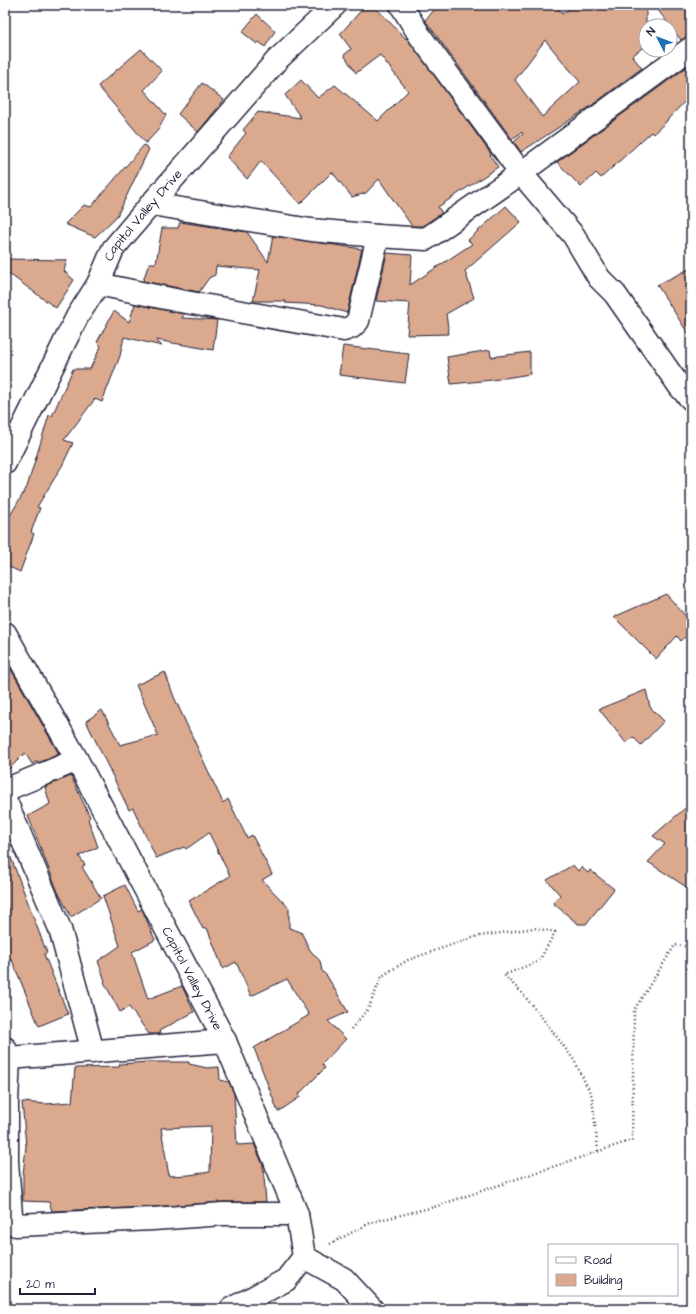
<svg xmlns="http://www.w3.org/2000/svg" width="696" height="1314" viewBox="0 0 696 1314" font-family="'Architects Daughter',sans-serif">
  <style>
    .building { fill: #dba98e; stroke: #22223b; fill-rule: evenodd }
    .lines { fill: none; stroke-linecap: round; stroke-linejoin: round }
    .minor-casing { stroke: #22223b; stroke-width: 25 }
    .path { stroke: #22223b; stroke-width: 2.5; stroke-dasharray: 1 3; stroke-linecap: butt }
    .minor { stroke: #fff; stroke-width: 22 }
    .labels { text-anchor: middle; dominant-baseline: central; stroke-width: 3; stroke-linejoin: round; paint-order: stroke }
    .street-label { font-size: 13px; fill: #22223b; stroke: #fff }
  </style>
  <rect width="100%" height="100%" fill="#fff"/>
  <filter id="ink" filterUnits="userSpaceOnUse"><feTurbulence type="fractalNoise" baseFrequency=".025" numOctaves="2"/><feDisplacementMap in="SourceGraphic" scale="8" xChannelSelector="R" yChannelSelector="G"/><feConvolveMatrix kernelMatrix="1 2 1 2 8 2 1 2 1" color-interpolation-filters="sRGB"/></filter>
  <g filter="url(#ink)">
    <g class="building">
      <path d="M366,5H373L406,39L407,38L491,154L490,155L498,167L438,207L442,213L422,226H412L394,201L379,179L366,193L352,197L332,172L300,204L261,161L247,179L227,157L246,133L243,130L258,112L301,118L285,95L301,80L318,98L335,85L378,121L408,91L380,55L356,73L344,55L351,49L340,34Z"/>
      <path d="M439,5H556L562,14L575,5H646V45L632,56L642,68L591,106L521,152L514,142L523,134L522,132L512,139L425,20ZM545,40L580,82L542,117L515,80Z"/>
      <path d="M654,5H691V36L681,40Z"/>
      <path d="M257,14L275,31L265,47L259,42L257,44L242,32Z"/>
      <path d="M141,49L162,71L144,90L166,115L158,130L146,143L98,86Z"/>
      <path d="M691,64V95L667,120V121L653,134L651,132L601,178L596,173L581,187L557,162Z"/>
      <path d="M202,83L224,100L198,132L178,114Z"/>
      <path d="M144,145L149,149L117,216L95,237L65,224L84,205L91,207Z"/>
      <path d="M506,206L521,222L465,271L474,298L446,314L449,334L407,335L410,303L376,301L387,253L412,255L410,285L472,244L468,240Z"/>
      <path d="M180,222L247,232L268,262L273,236L362,249L347,313L322,305L285,303L286,301H253L260,270L216,266L215,275L209,278L199,292L143,281L149,263H156L162,228H178Z"/>
      <path d="M5,259L67,260L64,271L74,280L56,308L5,271Z"/>
      <path d="M691,268V338L657,285Z"/>
      <path d="M135,304L184,314L182,318L217,320L213,350L156,340L162,346L124,337L120,356L102,402L95,399L64,440L73,443L62,466L37,507L40,508L31,532L34,534L20,572L5,565V524L27,487L49,415L52,416L73,369H90L101,346L97,342L114,311L129,322Z"/>
      <path d="M343,346L409,354L405,383L339,375Z"/>
      <path d="M490,350L491,357L530,352V374L492,380L451,384L447,357Z"/>
      <path d="M666,594L691,622V631L681,641L677,636L656,659L614,617Z"/>
      <path d="M5,659L59,754L38,763V761L32,764L25,753L5,773Z"/>
      <path d="M165,672L174,697L223,803L228,799L247,838L252,835L272,874L262,880L289,908V928L301,932L310,950L320,961L322,971L327,976L348,1012L328,1021L346,1039L322,1064L325,1068L299,1094L300,1097L278,1112L254,1048L309,1015L287,979L251,996L236,962L223,969L207,928L203,929L189,901L230,876L209,833L186,849L184,847L156,858L133,808L129,810L86,721L102,710L120,745L158,735L136,685Z"/>
      <path d="M646,690L650,707L664,721L641,745L633,737L626,743L599,709Z"/>
      <path d="M71,776L90,817L88,819L98,847L79,856L85,865L82,867L101,898L71,917L58,892L28,816L50,804L45,787Z"/>
      <path d="M691,803V890L648,862L665,844L653,836Z"/>
      <path d="M5,847H7L39,932L47,953L44,954L68,1014L39,1026L12,960L5,961Z"/>
      <path d="M573,865L578,871L581,867L588,873L590,870L614,889L586,924H578L553,903L560,895L547,880Z"/>
      <path d="M125,885L138,911L142,909L155,940L132,952L148,999L182,986L194,1012L159,1031L160,1034H149L129,1007L120,1012L104,982L105,981L98,961L120,946L103,896Z"/>
      <path d="M148,1062H189V1064L207,1068L219,1067L220,1080L229,1082L234,1094L237,1145L254,1144L263,1165L266,1202H222L152,1207L52,1211L49,1202L23,1201V1176L26,1146L22,1102L46,1104L72,1102L75,1068L119,1067L120,1064ZM211,1126L210,1172L189,1175L169,1176L161,1128Z"/>
    </g>
    <g class="lines">
      <g class="minor-casing">
        <g id="minor">
          <path d="M401,5L420,36L521,173L574,236L599,278L615,294L680,387L691,399"/>
          <path d="M151,204L311,230L378,236L426,239L521,173L691,48"/>
          <path d="M98,284L180,301L344,330L352,327L358,321L378,236"/>
          <path id="s1" d="M5,463L77,317L98,284L113,249L151,204L277,60L335,5"/>
          <path id="s2" d="M5,633L77,760L225,1041L297,1214L304,1257L286,1280L231,1309"/>
          <path d="M5,790L77,760"/>
          <path d="M5,799L60,929L93,1052"/>
          <path d="M5,1048L9,1058L7,1103V1161L11,1215L16,1225L153,1219L223,1214H297"/>
          <path d="M9,1058L225,1041"/>
          <path d="M304,1257L344,1279L372,1309"/>
        </g>
      </g>
      <g class="path">
        <path d="M351,1029L368,1009L382,976L408,960L474,937L534,928L555,932L539,961L504,975L522,993L547,1024L574,1060L592,1096L598,1151"/>
        <path d="M330,1244L372,1222L434,1207L632,1140L634,1010L675,945L691,947"/>
      </g>
      <use href="#minor" class="minor"/>
    </g>
  </g>
  <g class="labels">
    <g class="street-label">
      <text stroke="none"><textPath href="#s1" startOffset="285">Capitol Valley Drive</textPath></text>
      <text stroke="none"><textPath href="#s2" startOffset="393">Capitol Valley Drive</textPath></text>
    </g>
  </g>
  <rect width="696" height="1314" fill="none" stroke="#fff" stroke-width="20"/>
  <rect x="10" y="10" width="676" height="1294" fill="none" stroke="#22223b" stroke-width="1.5" filter="url(#ink)"/>
  <rect x="548" y="1244" width="130" height="52" fill="#ffffff" stroke="#a7a7b1"/>
  <rect x="556" y="1257" width="20" height="6" fill="#ffffff" stroke="#a7a7b1"/>
  <text x="584" y="1264" font-size="12" fill="#22223b">Road</text>
  <rect x="556" y="1274" width="20" height="12" fill="#dba98e" stroke="#a7a7b1"/>
  <text x="584" y="1284" font-size="12" fill="#22223b">Building</text>
  <g transform="translate(658 38) rotate(312)"><circle r="19" fill="#ffffff" stroke="#a7a7b1"/>
  <path d="M0-3L7 15L0 10L-7 15Z" fill="#1f6fb2"/>
  <text y="-6" font-size="11" font-weight="bold" text-anchor="middle" fill="#22223b">N</text>
  </g>
  <path d="M20 1288v6h75v-6" fill="none" stroke="#22223b" stroke-width="2"/>
  <text x="26" y="1288" font-size="12" fill="#22223b" stroke="#ffffff" stroke-width="3" paint-order="stroke">20 m</text>
</svg>
